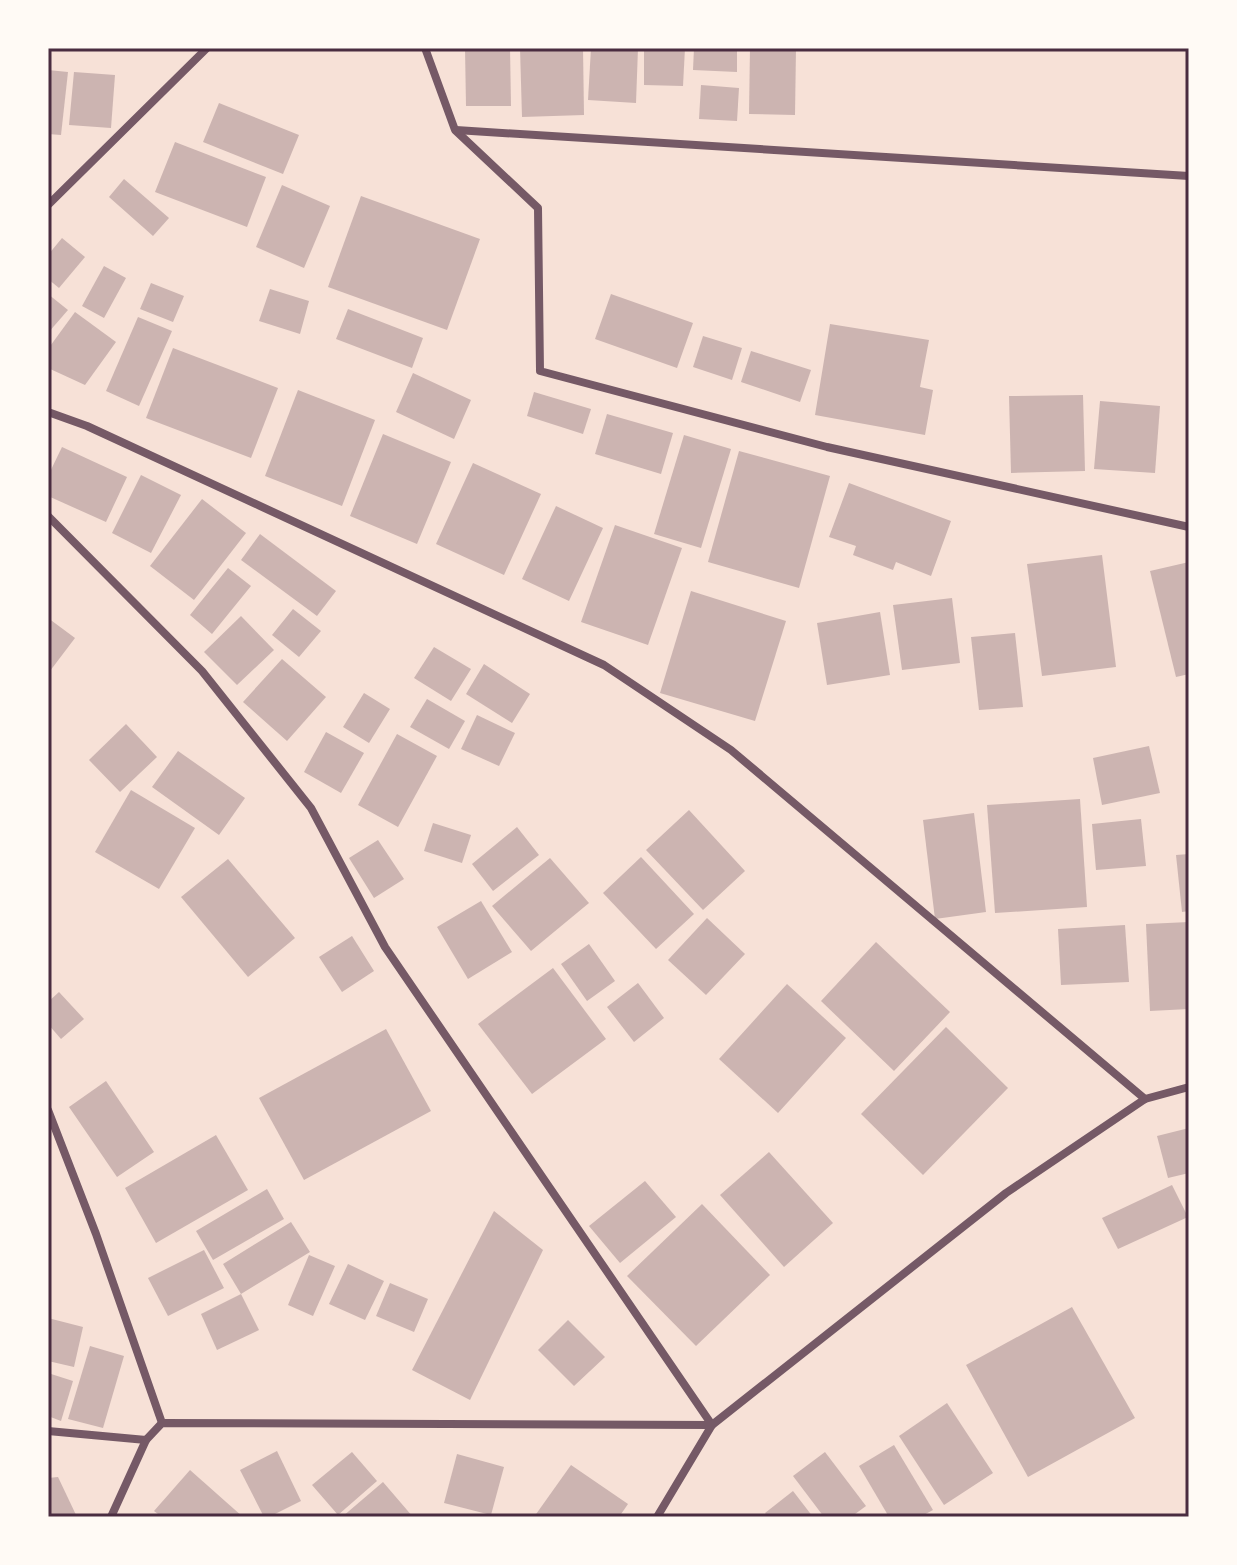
<svg xmlns="http://www.w3.org/2000/svg" width="1237" height="1565" viewBox="0 0 1237 1565" font-family="'Source Serif 4',serif">
  <style>
    .building { fill: #ccb4b1 }
    .lines { fill: none; stroke-linecap: round; stroke-linejoin: round }
    .minor { stroke: #755966; stroke-width: 8 }
    .neatline { fill: none; stroke: #4a2c40; stroke-width: 3 }
  </style>
  <rect width="100%" height="100%" fill="#f7e1d7"/>
  <g class="building">
    <path d="M465,48H510L511,106H466Z"/>
    <path d="M520,48H583L584,115L522,117Z"/>
    <path d="M591,48H638L636,103L588,100Z"/>
    <path d="M644,48H685L683,86L644,85Z"/>
    <path d="M694,48H737V72L693,70Z"/>
    <path d="M750,48H796L795,115L749,114Z"/>
    <path d="M48,70L68,72L61,135L48,134Z"/>
    <path d="M74,72L115,75L111,128L69,125Z"/>
    <path d="M701,85L739,88L737,121L699,119Z"/>
    <path d="M219,103L299,135L283,174L203,142Z"/>
    <path d="M175,142L266,177L247,227L155,192Z"/>
    <path d="M124,179L169,218L153,236L109,197Z"/>
    <path d="M282,185L330,206L304,268L256,247Z"/>
    <path d="M361,196L480,239L447,330L328,287Z"/>
    <path d="M62,238L85,257L59,288L48,279V255Z"/>
    <path d="M104,266L126,278L104,318L82,306Z"/>
    <path d="M151,283L184,296L173,322L140,309Z"/>
    <path d="M270,289L309,301L300,334L259,321Z"/>
    <path d="M48,294L68,310L48,333Z"/>
    <path d="M611,294L693,323L677,368L595,339Z"/>
    <path d="M348,309L423,338L412,368L336,339Z"/>
    <path d="M75,312L116,342L85,385L48,368V349Z"/>
    <path d="M138,317L172,331L139,406L106,391Z"/>
    <path d="M830,324L929,340L920,387L933,390L925,435L815,415Z"/>
    <path d="M703,336L742,348L732,380L693,367Z"/>
    <path d="M173,348L278,388L251,458L146,418Z"/>
    <path d="M751,351L811,370L800,402L741,382Z"/>
    <path d="M413,373L471,400L454,439L396,412Z"/>
    <path d="M298,390L375,420L342,506L265,476Z"/>
    <path d="M534,392L591,409L583,434L527,416Z"/>
    <path d="M1083,395L1085,471L1011,473L1009,396Z"/>
    <path d="M1100,401L1160,406L1155,473L1094,469Z"/>
    <path d="M607,414L673,433L661,474L595,454Z"/>
    <path d="M383,434L451,462L417,544L350,516Z"/>
    <path d="M684,435L731,449L701,548L654,534Z"/>
    <path d="M62,447L127,477L106,522L48,496V476Z"/>
    <path d="M739,451L830,476L799,588L708,562Z"/>
    <path d="M473,463L541,494L504,575L436,544Z"/>
    <path d="M141,475L181,495L151,553L112,533Z"/>
    <path d="M849,483L951,521L931,576L896,562L893,570L853,555L856,546L829,537Z"/>
    <path d="M202,499L246,533L194,600L150,566Z"/>
    <path d="M556,506L603,528L569,601L522,579Z"/>
    <path d="M615,525L682,548L648,645L581,622Z"/>
    <path d="M260,534L336,591L317,616L241,560Z"/>
    <path d="M1102,555L1116,667L1042,676L1027,564Z"/>
    <path d="M1189,562V674L1176,677L1150,571Z"/>
    <path d="M228,568L251,586L212,634L190,615Z"/>
    <path d="M691,591L786,621L755,721L660,693Z"/>
    <path d="M952,598L960,663L902,670L893,605Z"/>
    <path d="M293,609L321,631L299,657L272,635Z"/>
    <path d="M880,612L890,675L827,685L817,623Z"/>
    <path d="M241,616L274,650L237,685L204,652Z"/>
    <path d="M48,618L75,638L50,671L48,669Z"/>
    <path d="M1015,633L1023,707L979,710L971,637Z"/>
    <path d="M434,647L471,669L451,701L414,678Z"/>
    <path d="M282,659L326,697L287,741L243,702Z"/>
    <path d="M484,664L530,694L512,723L466,694Z"/>
    <path d="M364,693L390,709L369,743L343,727Z"/>
    <path d="M427,699L465,721L449,749L410,727Z"/>
    <path d="M477,715L515,733L499,766L461,749Z"/>
    <path d="M126,724L157,757L120,792L89,760Z"/>
    <path d="M326,732L364,753L341,793L304,772Z"/>
    <path d="M397,734L437,756L398,827L358,805Z"/>
    <path d="M1149,746L1160,793L1102,805L1093,758Z"/>
    <path d="M178,751L245,798L219,835L152,787Z"/>
    <path d="M131,790L195,828L159,889L95,852Z"/>
    <path d="M1080,799L1087,907L995,913L987,805Z"/>
    <path d="M689,810L745,871L703,910L646,850Z"/>
    <path d="M974,813L986,912L935,919L923,820Z"/>
    <path d="M1141,819L1146,866L1096,870L1092,824Z"/>
    <path d="M433,823L471,835L462,863L424,851Z"/>
    <path d="M517,827L539,855L493,891L472,864Z"/>
    <path d="M378,840L404,879L374,898L349,858Z"/>
    <path d="M1189,854V911L1182,912L1176,855Z"/>
    <path d="M641,857L694,914L656,949L603,893Z"/>
    <path d="M550,858L589,903L531,951L492,906Z"/>
    <path d="M228,859L295,938L248,977L181,897Z"/>
    <path d="M481,901L512,952L468,979L437,927Z"/>
    <path d="M707,918L745,954L706,995L668,960Z"/>
    <path d="M1189,922V1009L1150,1011L1146,924Z"/>
    <path d="M1125,925L1129,982L1061,985L1058,929Z"/>
    <path d="M352,936L374,971L342,992L319,957Z"/>
    <path d="M876,942L950,1012L894,1071L821,1001Z"/>
    <path d="M589,944L615,981L587,1001L561,964Z"/>
    <path d="M553,968L606,1039L532,1094L478,1024Z"/>
    <path d="M638,983L664,1018L634,1042L607,1007Z"/>
    <path d="M787,984L846,1038L778,1113L719,1059Z"/>
    <path d="M59,992L84,1019L61,1039L48,1024V1002Z"/>
    <path d="M946,1027L1008,1088L923,1175L861,1114Z"/>
    <path d="M386,1029L431,1111L304,1180L259,1098Z"/>
    <path d="M106,1081L154,1152L117,1177L69,1107Z"/>
    <path d="M1189,1128V1173L1168,1178L1157,1136Z"/>
    <path d="M216,1135L248,1190L156,1243L125,1188Z"/>
    <path d="M769,1152L833,1223L784,1267L720,1195Z"/>
    <path d="M645,1181L676,1217L620,1263L589,1226Z"/>
    <path d="M1172,1185L1188,1217L1118,1249L1102,1218Z"/>
    <path d="M267,1189L284,1219L213,1260L196,1231Z"/>
    <path d="M702,1204L770,1275L696,1346L627,1276Z"/>
    <path d="M494,1211L543,1250L470,1400L412,1370Z"/>
    <path d="M291,1222L310,1252L241,1294L223,1264Z"/>
    <path d="M204,1250L224,1288L168,1316L148,1278Z"/>
    <path d="M309,1255L335,1266L313,1316L288,1305Z"/>
    <path d="M348,1264L384,1281L365,1320L329,1304Z"/>
    <path d="M390,1283L428,1299L414,1332L376,1316Z"/>
    <path d="M241,1294L259,1330L217,1350L201,1314Z"/>
    <path d="M1072,1307L1135,1418L1028,1477L966,1365Z"/>
    <path d="M48,1318L83,1327L74,1367L48,1361Z"/>
    <path d="M568,1320L605,1357L574,1386L538,1350Z"/>
    <path d="M90,1346L124,1356L103,1428L68,1419Z"/>
    <path d="M48,1373L73,1381L61,1421L48,1416Z"/>
    <path d="M947,1403L993,1473L944,1505L899,1436Z"/>
    <path d="M894,1445L933,1510L920,1517H889L859,1466Z"/>
    <path d="M277,1451L301,1501L269,1517H264L240,1470Z"/>
    <path d="M352,1452L377,1481L338,1515L312,1485Z"/>
    <path d="M825,1452L866,1506L851,1517H824L793,1476Z"/>
    <path d="M457,1454L504,1467L491,1515L444,1503Z"/>
    <path d="M571,1465L628,1504L619,1517H534Z"/>
    <path d="M190,1470L243,1517H162L154,1511Z"/>
    <path d="M58,1477L77,1517H48V1478Z"/>
    <path d="M383,1482L413,1517H342Z"/>
    <path d="M793,1491L813,1517H768L765,1513Z"/>
  </g>
  <g class="lines">
    <g class="minor">
      <path d="M425,48L455,130L538,208L540,371L827,447L1189,527"/>
      <path d="M456,130L1189,176"/>
      <path d="M48,205L207,48"/>
      <path d="M48,412L87,426L604,665L731,750L1145,1099"/>
      <path d="M48,516L202,671L311,808L385,947L712,1425L657,1517"/>
      <path d="M48,1110L96,1234L162,1423"/>
      <path d="M48,1431L146,1440L162,1423L712,1425L1006,1193L1145,1099L1189,1087"/>
      <path d="M111,1517L146,1440"/>
    </g>
  </g>
  <rect width="1237" height="1565" fill="none" stroke="#fffaf5" stroke-width="100"/>
  <rect x="50" y="50" width="1137" height="1465" class="neatline"/>
</svg>
